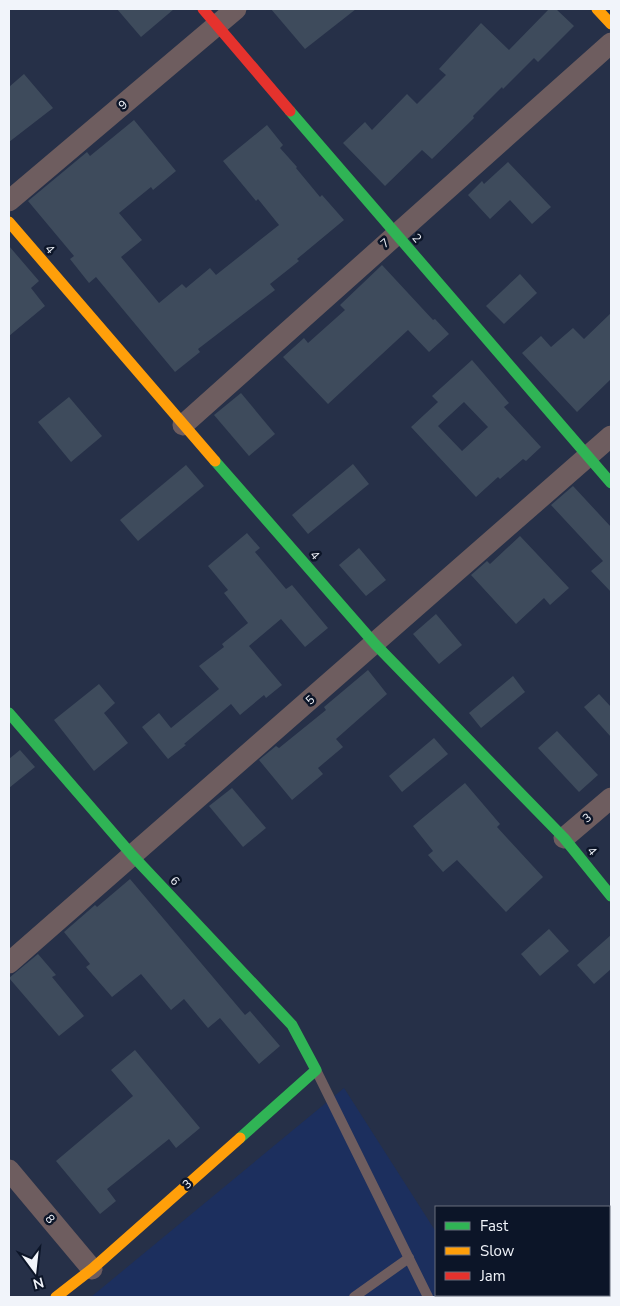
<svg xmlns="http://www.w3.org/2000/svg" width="620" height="1306" viewBox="0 0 620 1306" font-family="'Nunito Sans',sans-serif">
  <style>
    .built { fill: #1c2f5e }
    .building { fill: #3e4b5c; fill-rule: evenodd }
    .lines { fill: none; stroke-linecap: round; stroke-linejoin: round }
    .lane { stroke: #6e5d5f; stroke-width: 10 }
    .street { stroke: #6e5d5f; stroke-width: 21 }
    .fast { stroke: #30b455; stroke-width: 11 }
    .slow { stroke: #ff9f0a; stroke-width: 11 }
    .jam { stroke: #e5322d; stroke-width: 11 }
    .labels { text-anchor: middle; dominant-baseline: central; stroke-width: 5; stroke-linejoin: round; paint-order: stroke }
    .street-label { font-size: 12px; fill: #f1f4fa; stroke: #0c1528 }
  </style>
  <rect width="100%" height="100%" fill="#263048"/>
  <path class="built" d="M344,1088L436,1232V1295H476L478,1297H91Z"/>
  <g class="building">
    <path d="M117,9H174L141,37Z"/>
    <path d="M271,9H356L305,49Z"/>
    <path d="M549,9H556L574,26L538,62L534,58L503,89L502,87L473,116L474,118L432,159L422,150L385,186L343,143L365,122L372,130L407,94L417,104L446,75L439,69L481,23L509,50Z"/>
    <path d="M24,74L53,108L9,142V87Z"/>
    <path d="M134,120L176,171L153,190L151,187L119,213L142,240L121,257L159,303L182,284L186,288L210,268L216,275L279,225L258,199L256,201L223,161L267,125L283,145L280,148L297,167L296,168L320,197L322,195L344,220L297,259L299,261L270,284L275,290L198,349L200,352L175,372L96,277L89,283L70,259L74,256L28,201L87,152L90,156Z"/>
    <path d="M508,162L551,207L532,224L510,200L490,219L468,195L482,181L484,184Z"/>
    <path d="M9,246L39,281L31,288L45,306L9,336Z"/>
    <path d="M382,265L433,320L435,319L449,334L429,352L408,330L328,404L283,357L304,338L308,343L345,310L340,305Z"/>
    <path d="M520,274L537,293L504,324L486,306Z"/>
    <path d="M611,313V379L577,412L522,353L541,336L551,347L573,328L584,339Z"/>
    <path d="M472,360L509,403L504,407L541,447L526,461L523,459L500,479L498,477L476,497L411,427L438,402L432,396ZM464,402L488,427L462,451L438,426Z"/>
    <path d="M241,393L275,434L249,456L214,415Z"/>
    <path d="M69,397L102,436L71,462L38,422Z"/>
    <path d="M353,464L369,484L308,534L292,515Z"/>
    <path d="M186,465L204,486L138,541L120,520Z"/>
    <path d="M573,486L611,527V592L591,571L603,561L551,505Z"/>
    <path d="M247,533L260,548L255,552L286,589L292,585L328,628L305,647L281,619L249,646L282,685L266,698L264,695L240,715L231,704L184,744L186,745L168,759L142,727L159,713L171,728L219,689L199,666L224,647L222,644L248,623L224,593L228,590L208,566Z"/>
    <path d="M520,536L569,588L550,605L544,598L516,624L471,575L487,561L490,564Z"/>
    <path d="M359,548L386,580L366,596L339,565Z"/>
    <path d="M436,614L462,645L439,664L413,634Z"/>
    <path d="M368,670L387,694L336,739L343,747L318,768L323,774L292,800L259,760L276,746L279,748L326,710L324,707Z"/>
    <path d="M513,676L525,692L481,728L469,713Z"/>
    <path d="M99,684L115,703L104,713L128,743L94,771L54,720Z"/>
    <path d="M599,694L611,707V737L584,707Z"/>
    <path d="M557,731L598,775L579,792L538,748Z"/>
    <path d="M434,738L448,754L402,792L389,776Z"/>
    <path d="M20,750L35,767L9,788V759Z"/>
    <path d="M465,783L500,824L497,827L543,877L506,912L457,860L443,872L428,855L433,851L413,826Z"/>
    <path d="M232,788L266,828L243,847L209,806Z"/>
    <path d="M130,879L245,1015L250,1011L280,1046L259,1064L220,1018L208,1028L184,999L171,1010L141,974L112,997L86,967L90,964L64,932L95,905L97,907Z"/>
    <path d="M549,929L569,951L540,976L521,954Z"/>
    <path d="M611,935V969L594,984L577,965Z"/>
    <path d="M38,954L56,975L52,977L84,1016L59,1036L9,978Z"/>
    <path d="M135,1050L200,1128L176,1148L169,1139L107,1189L116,1201L100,1214L56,1161L133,1096L111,1070Z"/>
  </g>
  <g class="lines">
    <g class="lane">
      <path d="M317,1072L428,1297"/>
      <path d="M354,1297L409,1258"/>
    </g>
    <g class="street">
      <path d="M9,201L236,9"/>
      <path d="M183,425L611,43"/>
      <path d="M564,838L611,798"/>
      <path d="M9,963L611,436"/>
      <path d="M9,1170L92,1269"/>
    </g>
    <g class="fast">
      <path d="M290,111L611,483"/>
      <path d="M215,461L375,644L564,838L611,896"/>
      <path d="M9,713L132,855L292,1025L316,1070L240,1138"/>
    </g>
    <g class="slow">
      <path d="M597,9L611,24"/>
      <path d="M9,222L215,461"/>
      <path d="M56,1297L92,1269L240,1138"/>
    </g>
    <path class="jam" d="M203,9L290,111"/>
  </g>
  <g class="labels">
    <g class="street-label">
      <text transform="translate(123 105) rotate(-40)">9</text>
      <text transform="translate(417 238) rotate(49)">2</text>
      <text transform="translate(385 243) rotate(-42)">7</text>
      <text transform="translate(50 249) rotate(49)">4</text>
      <text transform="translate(315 555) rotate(49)">4</text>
      <text transform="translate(310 700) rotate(-41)">5</text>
      <text transform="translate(587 818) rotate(-40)">3</text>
      <text transform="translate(592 851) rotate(50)">4</text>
      <text transform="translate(175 881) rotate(47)">6</text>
      <text transform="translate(187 1184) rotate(-42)">3</text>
      <text transform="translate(50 1219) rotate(50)">8</text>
    </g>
  </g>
  <rect width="620" height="1306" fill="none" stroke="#f1f4fa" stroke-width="20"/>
  <rect x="435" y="1206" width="175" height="90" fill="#0c1528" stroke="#686e7c"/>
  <rect x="445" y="1222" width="25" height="8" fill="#30b455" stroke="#686e7c"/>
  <text x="480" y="1231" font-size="15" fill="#f1f4fa">Fast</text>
  <rect x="445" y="1247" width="25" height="8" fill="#ff9f0a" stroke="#686e7c"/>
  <text x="480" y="1256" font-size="15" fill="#f1f4fa">Slow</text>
  <rect x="445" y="1272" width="25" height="8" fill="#e5322d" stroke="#686e7c"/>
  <text x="480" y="1281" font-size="15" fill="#f1f4fa">Jam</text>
  <g transform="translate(35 1271) rotate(165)" stroke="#0c1528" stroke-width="4" paint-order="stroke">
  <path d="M0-4L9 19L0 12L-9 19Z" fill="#f1f4fa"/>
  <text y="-8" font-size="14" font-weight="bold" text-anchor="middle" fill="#f1f4fa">N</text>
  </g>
</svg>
